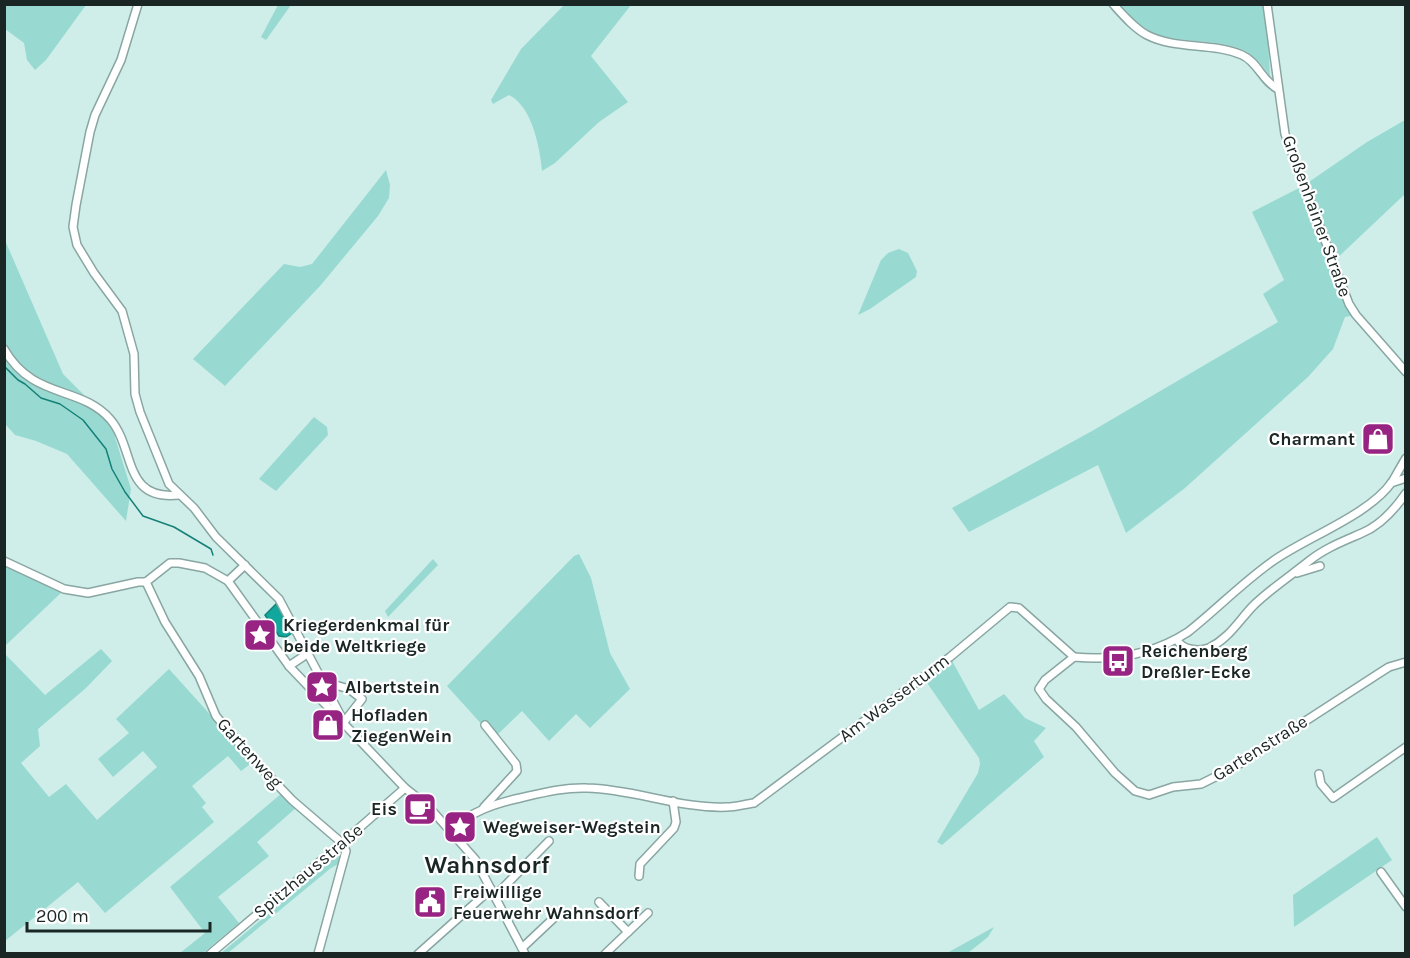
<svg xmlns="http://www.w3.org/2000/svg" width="1410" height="958" viewBox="0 0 1410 958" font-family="Karla,sans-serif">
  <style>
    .green { fill: #98dad2 }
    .water { fill: #11a79c; stroke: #148078; stroke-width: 1.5 }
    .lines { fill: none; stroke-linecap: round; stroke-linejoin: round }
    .stream { stroke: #148078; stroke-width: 1.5 }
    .minor-casing { stroke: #89a6a2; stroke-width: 10 }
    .minor { stroke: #fff; stroke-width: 7 }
    .labels { text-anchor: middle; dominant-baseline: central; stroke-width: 4.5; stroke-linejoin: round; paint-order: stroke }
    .street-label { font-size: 18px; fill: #1a2624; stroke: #fff }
    .poi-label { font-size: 18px; font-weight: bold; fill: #1a2624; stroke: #fff; text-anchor: start }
    .district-label { font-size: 24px; font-weight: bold; fill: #1a2624; stroke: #fff }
  </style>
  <rect width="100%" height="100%" fill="#cfeee9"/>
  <g class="green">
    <path d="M4,5L5,4L86,5L46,60L35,70L27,60L24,43L5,29Z"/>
    <path d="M278,5H291L266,40L261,37Z"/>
    <path d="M564,5H631L591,56L628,102L599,122L555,163L542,171C540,148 532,106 509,95L493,104L491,100L521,49Z"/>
    <path d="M1119,5H1266L1270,76C1265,70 1261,63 1255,58C1232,36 1184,45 1156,34C1141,28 1130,15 1119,5Z"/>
    <path d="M1405,120V194L1333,262L1356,315L1345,317L1333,349L1308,377L1185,488L1126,533L1098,465L969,532L952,508L1092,431L1278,322L1263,294L1284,280L1252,212L1303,186L1367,142Z"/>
    <path d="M386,170L390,185L389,198L378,216L320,286L225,386L193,359L284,264L300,267L312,264Z"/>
    <path d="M4,238L63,374L110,421L131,489L126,521L67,454L36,441L15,435L5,424Z"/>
    <path d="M899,249L908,253L917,271L916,277L870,309L858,315L881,260L888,253Z"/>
    <path d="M314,417L327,427L328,435L276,491L259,479Z"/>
    <path d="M579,554L591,578L610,653L630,689L590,728L576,714L549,741L522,711L494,738L447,686L574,556Z"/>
    <path d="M433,559L438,565L388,617L385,611Z"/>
    <path d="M5,563L47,586L63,591L5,646Z"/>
    <path d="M101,649L112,661L86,688L38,729L40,746L21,763L49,797L66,784L97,820L157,767L143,751L113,777L98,759L129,733L116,719L169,669L253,762L241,771L228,756L192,786L206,803L202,807L214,822L105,913L78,882L5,941V654L45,695Z"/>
    <path d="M950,657L979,710L1004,694L1025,718L1046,728L1034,741L1044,757L942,845L937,842L978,773L980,764L979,758L923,677Z"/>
    <path d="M281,794L296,808L257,842L269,856L218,897L239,923L203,953H180L205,933L170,887Z"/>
    <path d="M1377,837L1392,860L1294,927L1293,895Z"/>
    <path d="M339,849H342L340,863L331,868L228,953L220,954L274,909V904Z"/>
    <path d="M994,927L988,937L968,953H947Z"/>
  </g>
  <path class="water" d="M277,603L292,633L286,637L279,636L265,615Z"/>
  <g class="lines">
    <path class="stream" d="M4,366L18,380L25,384L41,398L60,404L83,420L106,449L112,469L125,492L143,516L174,527L211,549L213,555"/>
    <g class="minor-casing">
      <g id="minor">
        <path d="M138,4L121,60L95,115L90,132L76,205L73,227L77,245L94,273L122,311L134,354L135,394L140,412L169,484L194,508L216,537L279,599L344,722"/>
        <path d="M1113,4C1123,15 1134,28 1147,35C1176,50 1212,42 1242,55C1258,62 1262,81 1278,89"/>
        <path d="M1267,4L1285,134L1349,304L1356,315L1406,372"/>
        <path d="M4,349C33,400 80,385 110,419C136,449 122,501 179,495"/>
        <path d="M1406,458C1401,466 1397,474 1392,482C1369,515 1307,537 1273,561C1243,582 1217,609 1188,632C1154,654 1114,661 1074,657L1045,680L1039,689L1046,699L1076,727L1115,773L1135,791L1149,795L1173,787L1201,784L1233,768L1378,674L1389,667L1406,662"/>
        <path d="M1391,483L1406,478"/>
        <path d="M4,561L64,589L88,593L138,582H146"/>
        <path d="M1297,573L1320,566"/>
        <path d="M228,581L245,565"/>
        <path d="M146,582L170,563H179L205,568L228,581L289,666L405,788L428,806L475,859L525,954"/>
        <path d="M146,582L165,622L199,676L216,716L249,755L292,800L342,843L346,851L318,954"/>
        <path d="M1177,640C1183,650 1198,652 1209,648C1229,638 1238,622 1252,607C1265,593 1293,574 1309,561C1325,548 1344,541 1362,533C1379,526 1395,509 1406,493"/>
        <path d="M289,666L307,654"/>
        <path d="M318,697L332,684L349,689L362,699L344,722"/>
        <path d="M1319,774L1321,784L1333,798L1406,747"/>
        <path d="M484,807L517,771L516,764L485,725"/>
        <path d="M450,830C471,812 493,804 520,798C542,793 565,787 587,788C634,789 680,809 727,807C736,807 745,804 754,803L950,657L1010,607L1019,608L1074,657"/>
        <path d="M1381,872L1406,907"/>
        <path d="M639,876L640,864L674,828L676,822L673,801"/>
        <path d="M495,896L549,841"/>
        <path d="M599,902L628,932"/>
        <path d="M522,948L557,915"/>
        <path d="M210,954L342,843L405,788"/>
        <path d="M418,954L491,889"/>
        <path d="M605,954L648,913"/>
      </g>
    </g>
    <use href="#minor" class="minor"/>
  </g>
  <defs>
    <g id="shop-square" transform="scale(1.725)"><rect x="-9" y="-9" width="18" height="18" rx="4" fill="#972482" stroke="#fff"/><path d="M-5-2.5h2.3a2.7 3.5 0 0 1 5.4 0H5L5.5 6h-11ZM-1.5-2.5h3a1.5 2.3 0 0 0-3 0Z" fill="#fff"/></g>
    <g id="sight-square" transform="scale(1.725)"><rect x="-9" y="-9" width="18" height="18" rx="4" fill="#972482" stroke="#fff"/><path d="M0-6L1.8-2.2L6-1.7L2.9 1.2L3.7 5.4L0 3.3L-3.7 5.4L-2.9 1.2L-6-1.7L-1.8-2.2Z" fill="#fff"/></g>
    <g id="bus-square" transform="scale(1.725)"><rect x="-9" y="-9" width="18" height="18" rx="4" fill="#972482" stroke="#fff"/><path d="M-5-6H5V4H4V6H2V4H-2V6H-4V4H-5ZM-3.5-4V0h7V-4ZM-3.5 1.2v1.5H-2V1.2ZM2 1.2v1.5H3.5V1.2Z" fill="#fff"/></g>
    <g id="cafe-square" transform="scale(1.725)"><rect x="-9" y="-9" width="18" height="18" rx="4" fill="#972482" stroke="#fff"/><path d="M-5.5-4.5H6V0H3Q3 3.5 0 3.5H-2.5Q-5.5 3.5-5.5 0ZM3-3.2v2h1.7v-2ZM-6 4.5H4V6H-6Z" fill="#fff"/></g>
    <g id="civic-square" transform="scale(1.725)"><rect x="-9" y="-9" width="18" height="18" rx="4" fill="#972482" stroke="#fff"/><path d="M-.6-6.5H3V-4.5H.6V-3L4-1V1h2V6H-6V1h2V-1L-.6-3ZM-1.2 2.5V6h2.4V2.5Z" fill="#fff"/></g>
  </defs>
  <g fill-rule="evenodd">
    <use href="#shop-square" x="1378" y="439"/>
    <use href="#sight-square" x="260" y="635"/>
    <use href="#bus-square" x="1118" y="661"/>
    <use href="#sight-square" x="322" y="687"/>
    <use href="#shop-square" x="328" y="725"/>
    <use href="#cafe-square" x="420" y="809"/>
    <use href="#sight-square" x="460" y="827"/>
    <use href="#civic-square" x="430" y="902"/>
  </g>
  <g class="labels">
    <g class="street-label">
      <text transform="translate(1317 216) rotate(70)">Großenhainer Straße</text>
      <text transform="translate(894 698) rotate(-37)">Am Wasserturm</text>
      <text transform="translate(1260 748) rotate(-32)">Gartenstraße</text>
      <text transform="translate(250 753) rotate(48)">Gartenweg</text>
      <text transform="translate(308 871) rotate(-40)">Spitzhausstraße</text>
    </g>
    <g class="poi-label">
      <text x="1355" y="439" text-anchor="end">Charmant</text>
      <text x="283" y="625">Kriegerdenkmal für<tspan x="283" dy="21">beide Weltkriege</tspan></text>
      <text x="1141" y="651">Reichenberg<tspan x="1141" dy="21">Dreßler-Ecke</tspan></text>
      <text x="345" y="687">Albertstein</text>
      <text x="351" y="715">Hofladen<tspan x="351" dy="21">ZiegenWein</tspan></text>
      <text x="397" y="809" text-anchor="end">Eis</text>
      <text x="483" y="827">Wegweiser-Wegstein</text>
      <text x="453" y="892">Freiwillige<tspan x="453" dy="21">Feuerwehr Wahnsdorf</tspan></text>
    </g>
    <g class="district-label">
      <text x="487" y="865">Wahnsdorf</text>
    </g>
  </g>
  <rect width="1410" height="958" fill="none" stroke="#1a2624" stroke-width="12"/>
  <path d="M27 922v9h183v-9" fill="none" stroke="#1a2624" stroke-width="3"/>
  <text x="36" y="922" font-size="18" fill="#1a2624" stroke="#ffffff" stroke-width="4.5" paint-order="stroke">200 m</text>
</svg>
